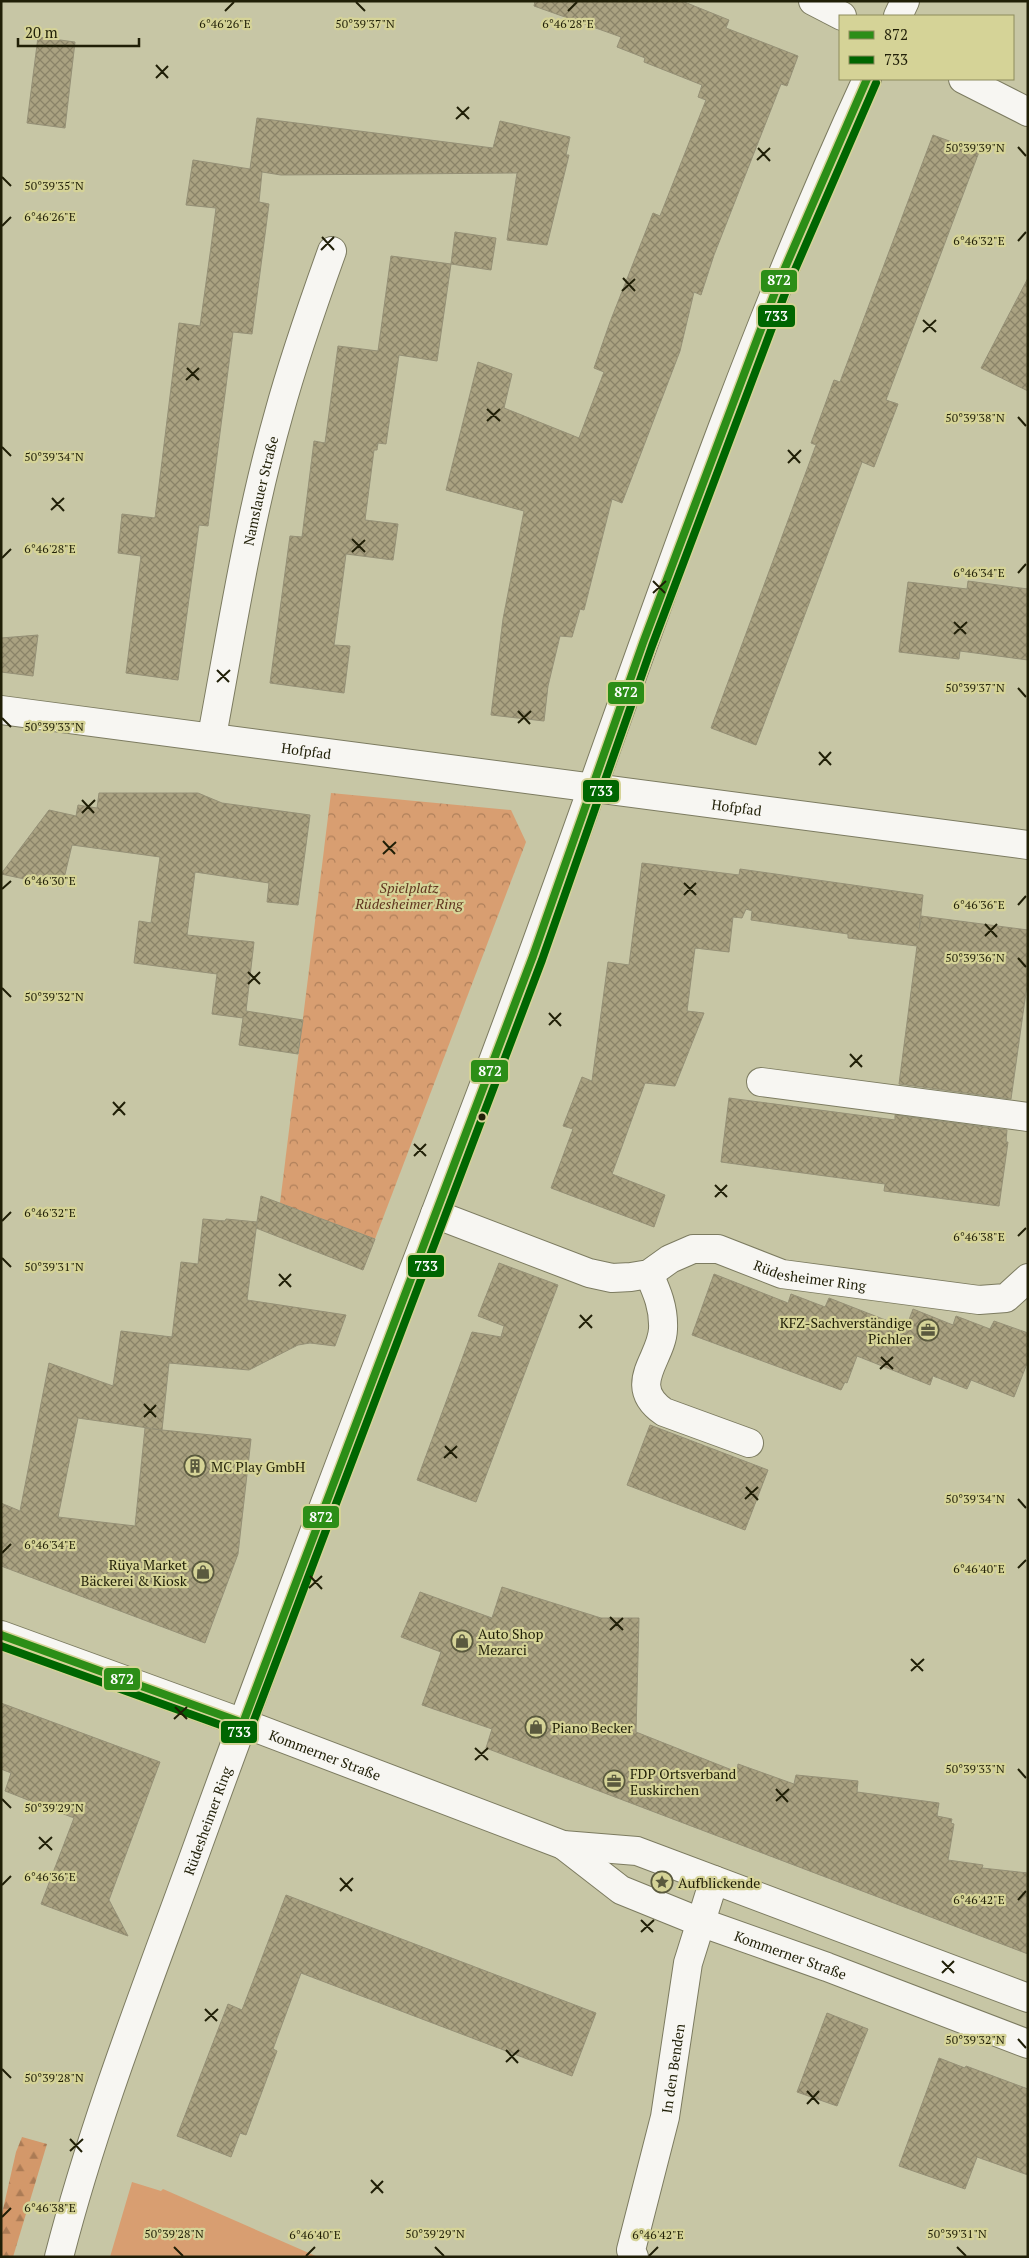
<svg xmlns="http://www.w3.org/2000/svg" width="1029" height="2258" viewBox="0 0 1029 2258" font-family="'PT Serif',serif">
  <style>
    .green { fill: #d89e71 }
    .forest { fill: url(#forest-firs) }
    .park { fill: url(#park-crowns) }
    .building { fill: url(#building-cross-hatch); stroke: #959076; fill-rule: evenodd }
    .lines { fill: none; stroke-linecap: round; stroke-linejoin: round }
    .minor-casing { stroke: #7c7b60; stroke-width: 30 }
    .major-casing { stroke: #7c7b60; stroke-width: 30 }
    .minor { stroke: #f7f6f2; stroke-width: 28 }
    .major { stroke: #f7f6f2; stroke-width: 28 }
    .bus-1-casing { stroke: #d5d397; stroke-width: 11 }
    .bus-2-casing { stroke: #d5d397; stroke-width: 11 }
    .bus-1 { stroke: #2c8e17; stroke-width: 8 }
    .bus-2 { stroke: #006601; stroke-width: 8 }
    .ticks { fill: none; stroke: #201f07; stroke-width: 2 }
    .bus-dot { fill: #201f07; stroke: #d5d397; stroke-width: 2 }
    .labels { text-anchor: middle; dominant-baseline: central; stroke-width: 4.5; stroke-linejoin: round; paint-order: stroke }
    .street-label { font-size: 14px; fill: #201f07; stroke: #d5d397 }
    .park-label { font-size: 14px; font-style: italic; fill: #60341e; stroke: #d5d397 }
    .poi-label { font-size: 14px; fill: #201f07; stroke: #d5d397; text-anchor: start }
    .ticks-label { font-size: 12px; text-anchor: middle; fill: #201f07; stroke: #d5d397; stroke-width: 4.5; stroke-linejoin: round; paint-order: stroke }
    .line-badge { stroke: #d5d397; stroke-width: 2 }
    .badge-label { font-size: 14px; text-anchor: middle; font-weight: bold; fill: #fff }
  </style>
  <defs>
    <pattern id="forest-firs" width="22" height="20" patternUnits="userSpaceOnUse" patternTransform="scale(1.25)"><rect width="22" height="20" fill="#d3986a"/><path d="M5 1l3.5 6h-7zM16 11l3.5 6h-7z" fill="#ab7b55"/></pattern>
    <pattern id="park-crowns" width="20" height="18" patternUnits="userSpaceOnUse" patternTransform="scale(1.25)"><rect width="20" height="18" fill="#d89e71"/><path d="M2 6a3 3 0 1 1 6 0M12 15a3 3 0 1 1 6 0" fill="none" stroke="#af805b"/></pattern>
    <pattern id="building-cross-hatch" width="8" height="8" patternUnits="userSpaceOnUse" patternTransform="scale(1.25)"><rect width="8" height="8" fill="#aaa281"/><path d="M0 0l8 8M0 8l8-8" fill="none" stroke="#8a8368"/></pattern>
  </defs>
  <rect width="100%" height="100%" fill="#c7c6a5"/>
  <path class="green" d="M132,2182L161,2191L163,2189L318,2257H110Z"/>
  <path class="forest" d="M22,2137L47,2144L13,2257H1V2218L16,2152Z"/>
  <path class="park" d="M331,793L511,810L526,842L375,1239L280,1203Z"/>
  <g class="building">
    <path d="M535,1H682L729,20L726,28L798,56L787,86L781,84L714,255L701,295L694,292L680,351L622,503L612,499L584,610L580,609L572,637L560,636L548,686L544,721L491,715L503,619L524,511L446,490L478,362L512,374L504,408L579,438L604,372L594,368L610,322L653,213L660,216L706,100L698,97L702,85L644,62L645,58L617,47L621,37L534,6Z"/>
    <path d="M38,37L75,42L65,128L27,123Z"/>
    <path d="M257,118L493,148L500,121L570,137L566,155H569L547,245L507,240L517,173L281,175L262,172L259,202L269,204L252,334L233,332L208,526L199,525L178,680L126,673L141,556L118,553L122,514L155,518L179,323L200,326L211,247L216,208L186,205L193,160L250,169Z"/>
    <path d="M933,135L979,152L886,400L898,404L874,467L862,462L756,745L711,728L816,445L811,443L834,380L840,382Z"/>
    <path d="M455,232L496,238L491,270L451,264Z"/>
    <path d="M391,256L451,264L437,361L399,355L386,444L378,443L377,450H374L365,520L398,524L393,560L346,554L334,645L350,646L344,693L270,683L290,536L302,537L314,441L325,443L338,346L378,351Z"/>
    <path d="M1028,278V391L981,368Z"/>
    <path d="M968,581L1028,589V660L960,651L959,659L899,652L908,582L967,589Z"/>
    <path d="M38,635L33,676L1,672V638Z"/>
    <path d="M99,793H198L222,803L310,815L298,905L267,902L269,883L195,872L187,935L254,942L246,1011L303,1020L298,1054L239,1045L243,1018L212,1014L217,974L134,963L139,921L151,923L160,857L72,845L62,887L1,874L49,810L76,816L78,805L97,808Z"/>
    <path d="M642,863L739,875L740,869L923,895L919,932L921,916L1028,930V978L1011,1099L899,1084L917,946L848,938V934L751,920L752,911L746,909L742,918L733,917L729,952L695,948L687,1011L704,1013L675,1086L645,1083L612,1174L665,1195L654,1227L551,1188L573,1129L563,1126L582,1077L592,1081L608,962L629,965Z"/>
    <path d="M729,1098L895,1120V1115L1007,1130L1006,1142H1008L999,1206L884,1191L885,1184L721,1162Z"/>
    <path d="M261,1196L375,1239L363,1270L256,1228Z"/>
    <path d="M203,1219L225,1221L226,1219L257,1222L247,1300L346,1315L335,1346L310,1343L298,1345L249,1370L169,1363L162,1430L251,1439L238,1554L205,1643L1,1566V1503L20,1511L49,1363L113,1386L121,1331L172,1337L181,1262L198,1264ZM78,1418L162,1430L145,1428L135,1526L58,1517Z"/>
    <path d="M499,1263L558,1285L476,1502L417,1480L472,1332L501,1337L504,1326L478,1316Z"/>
    <path d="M714,1274L788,1303L791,1294L825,1307L829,1298L906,1328L913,1309L953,1325L956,1316L990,1329L994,1321L1028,1333V1361L1014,1397L971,1380L967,1389L933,1376L930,1385L857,1356L847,1383L845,1382L841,1390L692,1335Z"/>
    <path d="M650,1425L768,1470L745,1530L627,1485Z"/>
    <path d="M502,1587L601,1618H639L636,1732L737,1772L738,1764L794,1784L796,1775L858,1781L857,1792L939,1803L937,1816L952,1819L951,1823L954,1824L948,1860L983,1865L982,1868L1028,1873V1954L486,1748L492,1729L422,1705L441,1652L401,1637L420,1592L492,1618Z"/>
    <path d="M1,1703L160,1762L109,1900L128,1936L41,1904L74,1818L5,1791L11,1773L1,1769Z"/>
    <path d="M286,1895L596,2013L572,2076L301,1973L273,2049L277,2051L246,2135L240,2133L231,2157L177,2136L228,2004L242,2010Z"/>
    <path d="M827,2013L868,2029L837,2106L797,2092Z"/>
    <path d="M939,2058L965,2068L966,2066L1028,2089V2175L977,2157L965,2189L899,2166Z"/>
  </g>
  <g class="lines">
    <g class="minor-casing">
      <g id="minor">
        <path d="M813,1L842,16"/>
        <path d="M963,79L1028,112"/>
        <path id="s1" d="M1,710L1028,845"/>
        <path id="s2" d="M212,736C232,628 249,519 279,413C294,358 313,304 332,251"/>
        <path d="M761,1082L1028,1117"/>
        <path id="s3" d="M435,1214L589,1273L612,1278L631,1277L649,1274L670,1259L693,1249H718L782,1274L979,1300L1006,1298L1028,1278"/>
        <path d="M649,1274C657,1292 664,1308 663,1329C662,1359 625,1385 664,1412L749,1443"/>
        <path id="s4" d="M243,1723L563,1845L637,1851L1028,1998"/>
        <path id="s5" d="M563,1845L621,1890L700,1922L827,1967L1028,2044"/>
        <path id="s6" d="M634,2257L631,2250L665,2117L688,1963L714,1880"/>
      </g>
    </g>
    <g class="major-casing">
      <g id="major">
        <path d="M898,16L905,1"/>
        <path d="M1,1635L243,1723"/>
        <path id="s7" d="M59,2257C96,2113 151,1976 201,1837C291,1588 387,1341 481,1093C610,755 715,408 867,79"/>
      </g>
    </g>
    <use href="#minor" class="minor"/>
    <use href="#major" class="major"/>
    <g class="bus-1-casing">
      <g id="bus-1">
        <path d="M1,1635L243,1723"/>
        <path d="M243,1723L533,956L643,643L778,284L867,79"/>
      </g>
    </g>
    <g class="bus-2-casing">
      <path id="bus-2" d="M1,1646L240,1732H246L251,1728L542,960L652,646L787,288L876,83"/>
    </g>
    <use href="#bus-1" class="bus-1"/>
    <use href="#bus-2" class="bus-2"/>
  </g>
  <path class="ticks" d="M356,2L365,11M225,11L234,2M568,11L577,2M156,65L168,78M156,78L168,66M457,107L469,119M456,119L469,107M1018,147L1026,156M758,148L770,161M757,160L770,148M2,177L11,186M2,226L11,217M322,237L334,250M1018,241L1026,232M321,250L334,237M623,278L635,291M622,291L635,279M923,320L936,332M923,332L936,320M187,368L199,380M186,380L199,368M487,409L500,421M1018,417L1026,426M487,421L500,409M2,447L11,456M788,450L800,463M788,463L801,450M52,498L64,511M51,510L64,498M352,539L365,552M352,552L365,540M2,558L11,549M1018,573L1026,564M653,581L665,593M653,593L666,581M954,622L966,634M954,634L967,622M217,670L229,682M217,682L230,670M1018,688L1026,697M518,711L530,724M2,718L11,727M518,723L531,711M819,752L831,765M819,765L831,752M82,800L94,813M82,813L95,800M383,841L395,854M383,854L396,842M684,883L696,895M2,889L11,881M684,895L696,883M1018,905L1026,896M985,924L997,937M985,936L997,924M1018,958L1026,967M248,972L260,984M248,984L260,972M2,988L11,997M549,1013L561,1026M549,1025L561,1013M850,1054L862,1067M850,1067L862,1055M113,1102L125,1115M113,1115L125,1102M414,1144L426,1156M414,1156L426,1144M715,1185L727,1197M715,1197L727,1185M2,1221L11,1212M1018,1236L1026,1228M2,1258L11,1267M279,1274L291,1287M279,1286L291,1274M580,1315L592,1328M579,1328L592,1315M881,1357L893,1369M880,1369L893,1357M144,1404L156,1417M144,1417L156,1405M445,1446L457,1458M444,1458L457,1446M746,1487L758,1500M745,1499L758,1487M1018,1499L1026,1508M2,1553L11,1544M1018,1568L1026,1560M310,1576L322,1589M309,1588L322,1576M610,1617L623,1630M610,1630L623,1618M911,1659L923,1671M911,1671L924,1659M175,1707L187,1719M174,1719L187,1707M475,1748L488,1760M475,1760L488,1748M1018,1769L1026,1778M776,1789L788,1802M2,1799L11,1808M776,1801L789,1789M39,1837L52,1850M39,1849L52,1837M340,1878L352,1891M2,1885L11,1876M340,1891L353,1878M1018,1900L1026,1891M641,1920L653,1932M641,1932L654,1920M942,1961L954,1973M942,1973L954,1961M205,2009L217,2021M205,2021L218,2009M1018,2039L1026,2048M506,2050L518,2063M506,2062L519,2050M2,2069L11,2078M807,2091L819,2104M807,2104L819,2091M70,2139L82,2152M70,2151L83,2139M371,2180L383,2193M371,2193L383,2181M2,2217L11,2208M174,2247L183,2256M435,2247L444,2256M957,2247L966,2256M306,2256L315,2247M649,2256L658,2247"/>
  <defs>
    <g id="office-ring" transform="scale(1.125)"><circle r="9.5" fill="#d5d397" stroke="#5a593e" stroke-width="1.5"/><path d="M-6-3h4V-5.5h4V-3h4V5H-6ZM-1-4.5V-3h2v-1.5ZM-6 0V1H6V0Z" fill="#5a593e"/></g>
    <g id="building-ring" transform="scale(1.125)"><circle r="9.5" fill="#d5d397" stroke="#5a593e" stroke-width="1.5"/><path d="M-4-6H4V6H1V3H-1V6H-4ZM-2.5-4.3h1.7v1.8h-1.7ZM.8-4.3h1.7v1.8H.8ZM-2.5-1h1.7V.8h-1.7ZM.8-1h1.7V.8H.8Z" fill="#5a593e"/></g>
    <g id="shop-ring" transform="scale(1.125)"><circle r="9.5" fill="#d5d397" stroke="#5a593e" stroke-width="1.5"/><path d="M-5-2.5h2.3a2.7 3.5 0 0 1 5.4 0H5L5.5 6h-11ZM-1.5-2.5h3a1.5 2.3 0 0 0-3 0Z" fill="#5a593e"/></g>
    <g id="sight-ring" transform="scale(1.125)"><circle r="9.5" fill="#d5d397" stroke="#5a593e" stroke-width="1.5"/><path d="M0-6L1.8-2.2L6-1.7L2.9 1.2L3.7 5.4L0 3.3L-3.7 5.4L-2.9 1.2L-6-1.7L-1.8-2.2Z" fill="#5a593e"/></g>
  </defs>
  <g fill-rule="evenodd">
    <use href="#office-ring" x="928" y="1330"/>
    <use href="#building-ring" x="195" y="1466"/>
    <use href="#shop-ring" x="203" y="1572"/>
    <use href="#shop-ring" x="462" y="1641"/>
    <use href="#shop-ring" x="536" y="1727"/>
    <use href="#office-ring" x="614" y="1781"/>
    <use href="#sight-ring" x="662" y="1882"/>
  </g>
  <circle class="bus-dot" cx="482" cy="1117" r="4.5"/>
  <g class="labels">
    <g class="street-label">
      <text stroke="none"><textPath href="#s2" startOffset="250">Namslauer Straße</textPath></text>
      <text stroke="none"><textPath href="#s1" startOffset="308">Hofpfad</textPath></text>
      <text stroke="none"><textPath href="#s1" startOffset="742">Hofpfad</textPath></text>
      <text stroke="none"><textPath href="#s3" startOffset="398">Rüdesheimer Ring</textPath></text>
      <text stroke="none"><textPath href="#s4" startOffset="88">Kommerner Straße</textPath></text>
      <text stroke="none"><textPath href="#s7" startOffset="461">Rüdesheimer Ring</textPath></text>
      <text stroke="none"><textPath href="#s5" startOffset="255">Kommerner Straße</textPath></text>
      <text stroke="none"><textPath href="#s6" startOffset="194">In den Benden</textPath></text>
    </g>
    <g class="park-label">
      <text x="409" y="887">Spielplatz<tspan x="409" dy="16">Rüdesheimer Ring</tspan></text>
    </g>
    <g class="poi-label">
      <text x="912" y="1322" text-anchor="end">KFZ-Sachverständige<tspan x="912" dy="16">Pichler</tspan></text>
      <text x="211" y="1466">MC Play GmbH</text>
      <text x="187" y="1564" text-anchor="end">Rüya Market<tspan x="187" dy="16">Bäckerei &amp; Kiosk</tspan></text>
      <text x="478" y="1633">Auto Shop<tspan x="478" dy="16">Mezarci</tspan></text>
      <text x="552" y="1727">Piano Becker</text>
      <text x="630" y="1773">FDP Ortsverband<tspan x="630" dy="16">Euskirchen</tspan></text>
      <text x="678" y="1882">Aufblickende</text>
    </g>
  </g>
  <g class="ticks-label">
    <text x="225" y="28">6°46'26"E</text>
    <text x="568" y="28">6°46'28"E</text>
    <text x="365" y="28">50°39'37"N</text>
    <text x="975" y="152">50°39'39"N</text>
    <text x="54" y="190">50°39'35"N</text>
    <text x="50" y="221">6°46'26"E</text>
    <text x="979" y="245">6°46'32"E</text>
    <text x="975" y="422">50°39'38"N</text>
    <text x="54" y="461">50°39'34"N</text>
    <text x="50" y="553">6°46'28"E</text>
    <text x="979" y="577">6°46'34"E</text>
    <text x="975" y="692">50°39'37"N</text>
    <text x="54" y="731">50°39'33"N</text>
    <text x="50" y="885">6°46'30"E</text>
    <text x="979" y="909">6°46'36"E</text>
    <text x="975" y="962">50°39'36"N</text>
    <text x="54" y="1001">50°39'32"N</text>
    <text x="50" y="1217">6°46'32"E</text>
    <text x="979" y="1241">6°46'38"E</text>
    <text x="54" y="1271">50°39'31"N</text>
    <text x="975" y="1503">50°39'34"N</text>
    <text x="50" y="1549">6°46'34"E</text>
    <text x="979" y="1573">6°46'40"E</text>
    <text x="975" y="1773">50°39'33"N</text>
    <text x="54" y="1812">50°39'29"N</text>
    <text x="50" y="1881">6°46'36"E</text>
    <text x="979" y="1904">6°46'42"E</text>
    <text x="975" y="2044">50°39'32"N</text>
    <text x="54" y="2082">50°39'28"N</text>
    <text x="50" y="2212">6°46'38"E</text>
    <text x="174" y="2238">50°39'28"N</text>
    <text x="435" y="2238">50°39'29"N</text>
    <text x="957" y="2238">50°39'31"N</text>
    <text x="315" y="2239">6°46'40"E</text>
    <text x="658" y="2239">6°46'42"E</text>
  </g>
  <g class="line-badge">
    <rect x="760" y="269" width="38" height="24" rx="5" fill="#2c8e17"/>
    <rect x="757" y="304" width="39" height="24" rx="5" fill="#006601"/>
    <rect x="607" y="681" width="38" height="24" rx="5" fill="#2c8e17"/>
    <rect x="582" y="779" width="38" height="24" rx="5" fill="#006601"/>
    <rect x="470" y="1059" width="39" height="24" rx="5" fill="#2c8e17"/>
    <rect x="407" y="1254" width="38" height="24" rx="5" fill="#006601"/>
    <rect x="302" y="1505" width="38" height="24" rx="5" fill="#2c8e17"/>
    <rect x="103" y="1667" width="38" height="24" rx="5" fill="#2c8e17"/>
    <rect x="220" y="1720" width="38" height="24" rx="5" fill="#006601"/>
  </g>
  <g class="badge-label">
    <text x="779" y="285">872</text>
    <text x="776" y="321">733</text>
    <text x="626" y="697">872</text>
    <text x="601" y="796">733</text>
    <text x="490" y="1076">872</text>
    <text x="426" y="1271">733</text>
    <text x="321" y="1522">872</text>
    <text x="122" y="1684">872</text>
    <text x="239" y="1737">733</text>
  </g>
  <rect width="1029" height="2258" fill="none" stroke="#201f07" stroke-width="5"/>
  <rect x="839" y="15" width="175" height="65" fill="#d5d397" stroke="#8d8b5d"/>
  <rect x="849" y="31" width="25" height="8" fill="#2c8e17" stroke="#8d8b5d"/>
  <text x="884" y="40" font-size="15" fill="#201f07">872</text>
  <rect x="849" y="56" width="25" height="8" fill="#006601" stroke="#8d8b5d"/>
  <text x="884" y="65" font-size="15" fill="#201f07">733</text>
  <path d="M18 38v8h121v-8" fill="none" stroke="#201f07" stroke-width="2.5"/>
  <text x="25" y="38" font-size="15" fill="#201f07" stroke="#d5d397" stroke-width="4" paint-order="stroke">20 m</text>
</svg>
